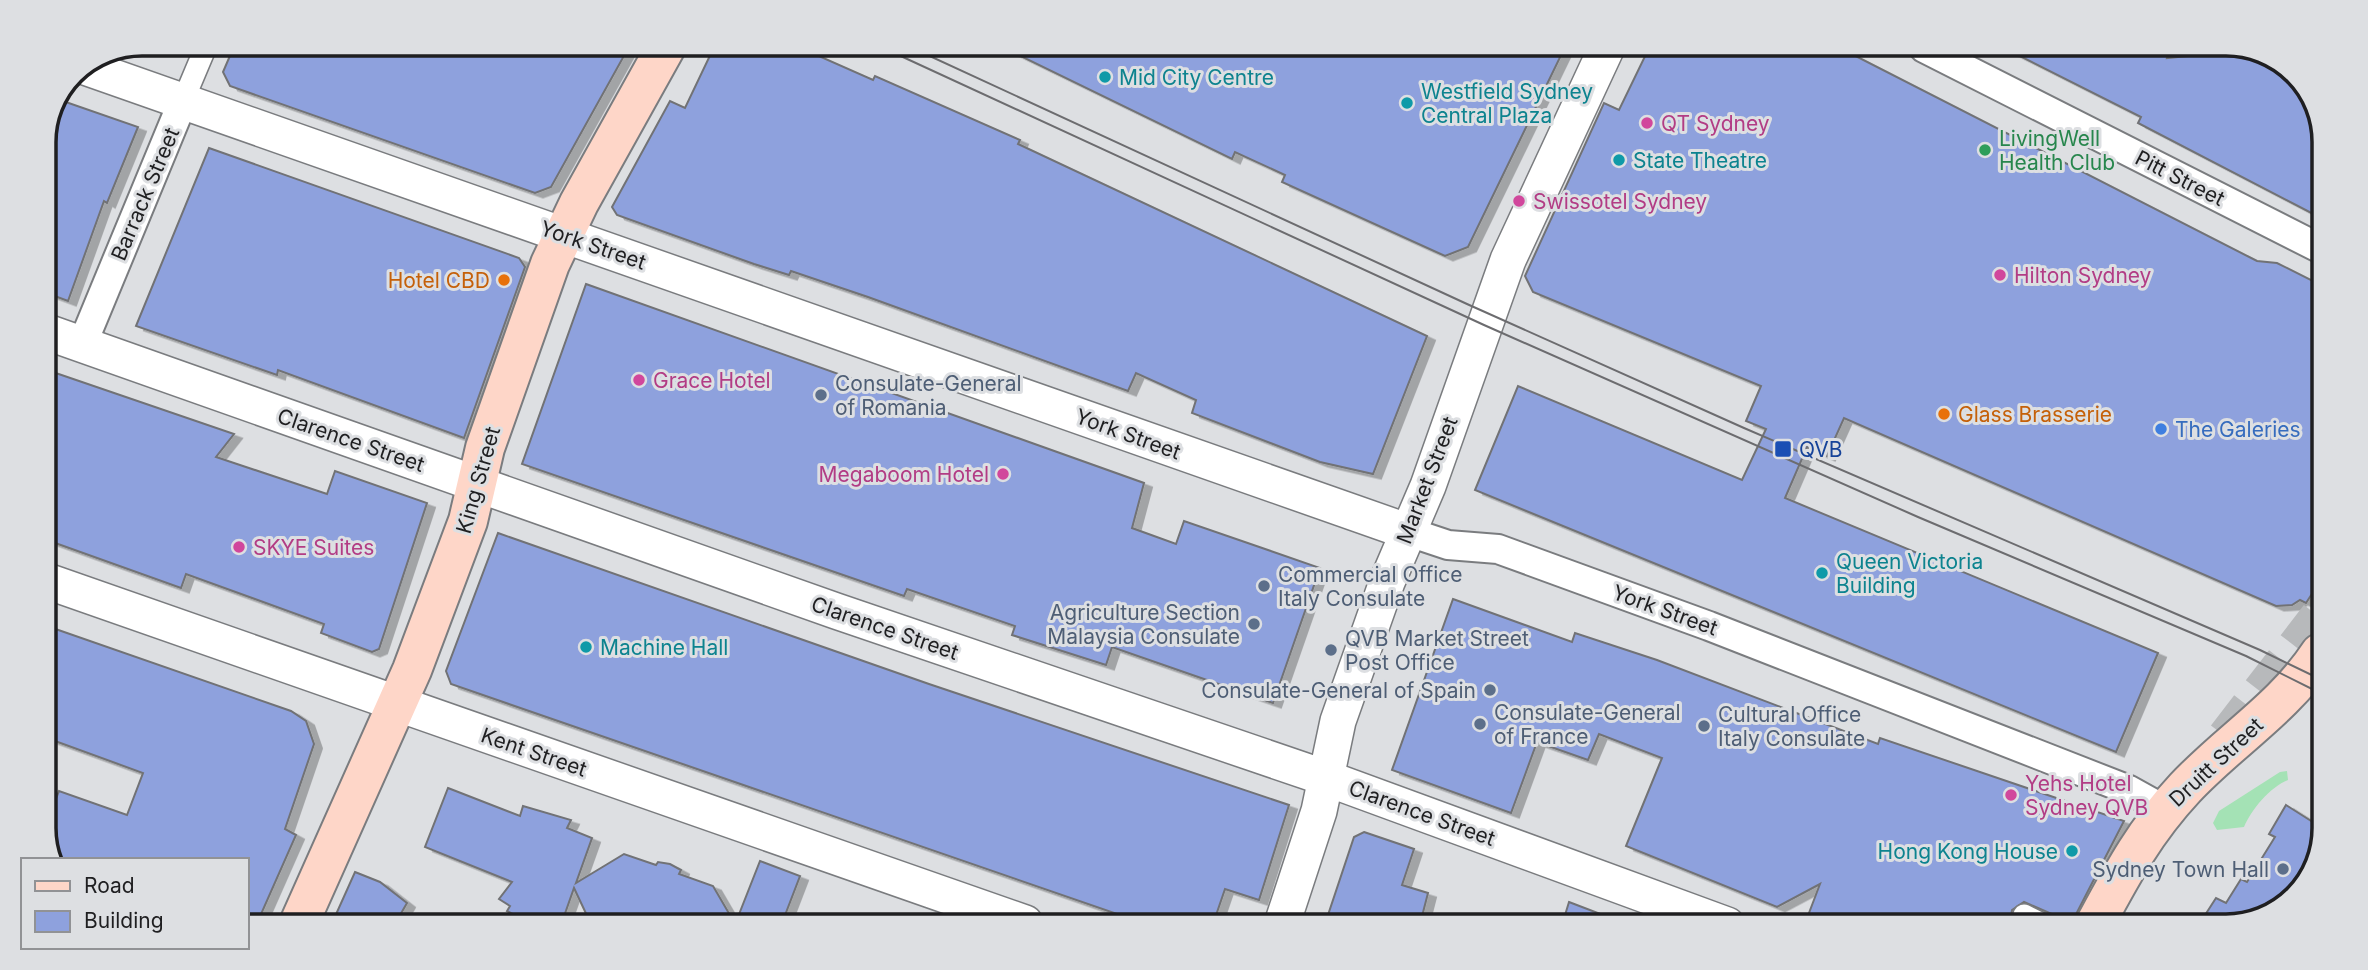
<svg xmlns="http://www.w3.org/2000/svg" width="2368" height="970" viewBox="0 0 2368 970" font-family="Inter,sans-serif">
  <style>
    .green { fill: #a4e2b5 }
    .building { fill: #8ea1dd; stroke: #717275; stroke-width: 2; filter: url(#shadow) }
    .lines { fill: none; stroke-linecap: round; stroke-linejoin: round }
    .motorway-tunnel { stroke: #b7b9bb; stroke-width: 38; stroke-dasharray: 38 19; stroke-linecap: butt }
    .pedestrian-casing { stroke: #7a7c7f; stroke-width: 24 }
    .minor-casing { stroke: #7a7c7f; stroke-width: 32 }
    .tertiary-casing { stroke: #7a7c7f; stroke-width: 38 }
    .secondary-casing { stroke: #7a7c7f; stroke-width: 42 }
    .pedestrian { stroke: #fff; stroke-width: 21 }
    .minor { stroke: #fff; stroke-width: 28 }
    .tertiary { stroke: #fff; stroke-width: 35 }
    .secondary { stroke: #fed6c8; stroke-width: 38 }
    .tram { stroke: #6c6c6f; stroke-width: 2 }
    .culture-dot { fill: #0f9aa8; stroke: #dddfe2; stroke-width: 2.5 }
    .hotel-dot { fill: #d1479c; stroke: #dddfe2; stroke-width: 2.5 }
    .leisure-dot { fill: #2e9e5b; stroke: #dddfe2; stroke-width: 2.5 }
    .food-dot { fill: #e8710a; stroke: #dddfe2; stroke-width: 2.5 }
    .service-dot { fill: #5c6f8a; stroke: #dddfe2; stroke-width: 2.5 }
    .shop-dot { fill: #3f7fe0; stroke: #dddfe2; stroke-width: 2.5 }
    .transit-dot { fill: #1a4fb4; stroke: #dddfe2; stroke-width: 2.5 }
    .labels { text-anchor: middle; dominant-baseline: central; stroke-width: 6; stroke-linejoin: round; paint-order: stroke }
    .culture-label { font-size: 21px; fill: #0d838f; stroke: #dddfe2; text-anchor: start }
    .hotel-label { font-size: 21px; fill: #b23c85; stroke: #dddfe2; text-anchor: start }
    .leisure-label { font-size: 21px; fill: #27864d; stroke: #dddfe2; text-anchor: start }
    .street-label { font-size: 21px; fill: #1f1f21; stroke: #dddfe2 }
    .food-label { font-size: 21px; fill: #c56008; stroke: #dddfe2; text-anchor: end }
    .service-label { font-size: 21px; fill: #4e5e75; stroke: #dddfe2; text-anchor: start }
    .shop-label { font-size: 21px; fill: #366cbe; stroke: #dddfe2; text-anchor: start }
    .transit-label { font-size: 21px; fill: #164399; stroke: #dddfe2; text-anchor: start }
    .rim { fill: none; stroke: #1f1f21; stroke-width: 3.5 }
  </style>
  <defs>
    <filter id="shadow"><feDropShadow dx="8" dy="4.5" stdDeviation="0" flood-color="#0004"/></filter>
  </defs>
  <rect width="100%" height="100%" fill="#dddfe2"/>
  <path class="green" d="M2287,771L2288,780C2270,787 2251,810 2244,827L2217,830L2213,823L2219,811L2280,772Z"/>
  <g class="building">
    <path d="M235,44H404L424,51L428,44L630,45L551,187L535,193L230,86L223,72Z"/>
    <path d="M715,45H794L873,80L875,76L1020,140L1018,144L1427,336L1373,474L1320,462L1192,413L1196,400L1136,373L1128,391L868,297L791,271L789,275L754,264L617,215L612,207L670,101L685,108Z"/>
    <path d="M1000,46L1400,47H1565L1468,247L1445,256L1282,182L1285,175L1235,152L1232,159Z"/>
    <path d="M1649,48H1840L2257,261L2277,263L2323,286L2321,580L2306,603L2300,600L2292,605L2276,606L1844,418L1827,456L1807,447L1785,498L2158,653L2116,752L1475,490L1518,386L1742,480L1766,429L1746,421L1761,386L1533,292L1525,276L1604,103L1619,110Z"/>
    <path d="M2004,48L2170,49L2167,58L2258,49L2304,82L2324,135L2323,219L2138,123L2141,117Z"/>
    <path d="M60,100L138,127L107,203L104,201L68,301L44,292V136Z"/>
    <path d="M209,148L519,258L525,267L464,438L278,370L277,375L136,326Z"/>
    <path d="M586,284L1144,483L1132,528L1176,544L1184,521L1320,568L1273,703L1112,647L1106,665L1012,635L1015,626L907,589L904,596L522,464Z"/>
    <path d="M44,369L234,434L216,457L327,494L335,471L427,503L379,649L372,652L321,633L324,624L186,574L181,588L44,539Z"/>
    <path d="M498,533L929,684L1289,805L1259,900L1225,889L1213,924H1146L451,684L446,671Z"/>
    <path d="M1453,599L1572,642L1575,633L1657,660L1878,744L1880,738L2124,821L2070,926H2059L2052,914L2024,902L2012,910L2011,916L2017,926L1817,925L1806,921L1820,884L1777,907L1626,846L1662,758L1599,734L1588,760L1537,742L1511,813L1392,770Z"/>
    <path d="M44,625L291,711L306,721L314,744L285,829L296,835L258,921H247V860H53L44,835V811L50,814L59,791L127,815L143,773L44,737Z"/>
    <path d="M448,788L520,816L523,806L571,820L567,828L592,838L576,883L624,854L656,865L658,862L670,864L681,870L679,874L713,886L734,922H590L574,888L562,922H527L507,911L510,906L499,899L512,882L425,847Z"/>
    <path d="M2286,805L2319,826V860L2281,909L2227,926H2198L2216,898L2226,903L2241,879L2247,882L2275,837L2269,834Z"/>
    <path d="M1364,832L1414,849L1402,885L1428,893L1420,924H1325L1354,837Z"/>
    <path d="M760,861L800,876L782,923L736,922Z"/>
    <path d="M355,872L380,882L407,903L396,922L333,921Z"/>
    <path d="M1569,902L1624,923L1623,925H1562Z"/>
  </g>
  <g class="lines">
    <path class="motorway-tunnel" d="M2226,737L2321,614"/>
    <g class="pedestrian-casing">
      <g id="pedestrian">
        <path d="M183,101L207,44"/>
        <path d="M2024,915L2046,926"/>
      </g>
    </g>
    <g class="minor-casing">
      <g id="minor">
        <path d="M1924,48L2323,250"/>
        <path d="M82,345L183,101"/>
        <path d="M1409,532L1448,545L1498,549L1709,626L2129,790L2165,810"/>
      </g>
    </g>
    <g class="tertiary-casing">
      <g id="tertiary">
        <path d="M85,67L1409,532"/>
        <path d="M44,331L836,611L1326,778L1727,925"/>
        <path d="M44,580L1025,923"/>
        <path d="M1282,924L1319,811L1338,721L1387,582L1428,486L1508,260L1607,47"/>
      </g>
    </g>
    <g class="secondary-casing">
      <g id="secondary">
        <path d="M300,921L412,670L468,521L485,448L550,264L579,203L667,45"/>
        <path d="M2094,926C2122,874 2144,832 2185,788C2229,741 2284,708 2320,653"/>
      </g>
    </g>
    <use href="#pedestrian" class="pedestrian"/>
    <use href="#minor" class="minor"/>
    <use href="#tertiary" class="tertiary"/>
    <use href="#secondary" class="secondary"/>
    <g class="tram">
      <path d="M879,46L1484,325L1918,517L2246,656L2320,693"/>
      <path d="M908,46L1467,304L1744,428L2260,650L2320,679"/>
    </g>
  </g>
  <g class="culture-dot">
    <circle cx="1105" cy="77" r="7"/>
    <circle cx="1407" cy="103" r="7"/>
    <circle cx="1619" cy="160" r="7"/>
    <circle cx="1822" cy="573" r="7"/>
    <circle cx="586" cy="647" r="7"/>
    <circle cx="2072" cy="851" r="7"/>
  </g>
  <g class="hotel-dot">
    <circle cx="1647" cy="123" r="7"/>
    <circle cx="1519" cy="201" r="7"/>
    <circle cx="2000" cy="275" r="7"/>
    <circle cx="639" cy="380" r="7"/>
    <circle cx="1003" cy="474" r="7"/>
    <circle cx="239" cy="547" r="7"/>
    <circle cx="2011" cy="795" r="7"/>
  </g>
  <circle class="leisure-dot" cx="1985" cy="150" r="7"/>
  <g class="food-dot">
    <circle cx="504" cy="280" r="7"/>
    <circle cx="1944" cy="414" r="7"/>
  </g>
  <g class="service-dot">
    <circle cx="821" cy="395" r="7"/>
    <circle cx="1264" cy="586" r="7"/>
    <circle cx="1254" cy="624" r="7"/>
    <circle cx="1331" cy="650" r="7"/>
    <circle cx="1490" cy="690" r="7"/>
    <circle cx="1480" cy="724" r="7"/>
    <circle cx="1704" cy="726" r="7"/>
    <circle cx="2283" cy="869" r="7"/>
  </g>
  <circle class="shop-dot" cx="2161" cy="429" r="7"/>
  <rect class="transit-dot" x="1774" y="440" width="18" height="18" rx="3.5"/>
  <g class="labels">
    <g class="culture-label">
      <text x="1119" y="77">Mid City Centre</text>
      <text x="1421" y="91">Westfield Sydney<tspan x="1421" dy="24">Central Plaza</tspan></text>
      <text x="1633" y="160">State Theatre</text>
      <text x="1836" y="561">Queen Victoria<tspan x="1836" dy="24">Building</tspan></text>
      <text x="600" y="647">Machine Hall</text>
      <text x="2058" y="851" text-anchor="end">Hong Kong House</text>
    </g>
    <g class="hotel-label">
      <text x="1661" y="123">QT Sydney</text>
      <text x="1533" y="201">Swissotel Sydney</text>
      <text x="2014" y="275">Hilton Sydney</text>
      <text x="653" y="380">Grace Hotel</text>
      <text x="989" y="474" text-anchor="end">Megaboom Hotel</text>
      <text x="253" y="547">SKYE Suites</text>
      <text x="2025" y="783">Yehs Hotel<tspan x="2025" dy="24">Sydney QVB</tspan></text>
    </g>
    <g class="leisure-label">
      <text x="1999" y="138">LivingWell<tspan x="1999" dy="24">Health Club</tspan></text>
    </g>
    <g class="street-label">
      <text transform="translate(2180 178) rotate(27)">Pitt Street</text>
      <text transform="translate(145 194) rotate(-67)">Barrack Street</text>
      <text transform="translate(593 245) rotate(19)">York Street</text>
      <text transform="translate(1128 434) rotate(20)">York Street</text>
      <text transform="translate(351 440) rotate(19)">Clarence Street</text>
      <text transform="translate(478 480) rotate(-74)">King Street</text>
      <text transform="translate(1427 480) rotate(-69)">Market Street</text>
      <text transform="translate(1665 610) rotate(20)">York Street</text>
      <text transform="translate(885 628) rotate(19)">Clarence Street</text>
      <text transform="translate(534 752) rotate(19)">Kent Street</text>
      <text transform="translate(2216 762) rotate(-43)">Druitt Street</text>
      <text transform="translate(1422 813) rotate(20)">Clarence Street</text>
    </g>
    <g class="food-label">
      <text x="490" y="280">Hotel CBD</text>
      <text x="1958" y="414" text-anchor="start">Glass Brasserie</text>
    </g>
    <g class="service-label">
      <text x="835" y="383">Consulate-General<tspan x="835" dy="24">of Romania</tspan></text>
      <text x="1278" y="574">Commercial Office<tspan x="1278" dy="24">Italy Consulate</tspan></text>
      <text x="1240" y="612" text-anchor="end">Agriculture Section<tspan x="1240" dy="24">Malaysia Consulate</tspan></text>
      <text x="1345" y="638">QVB Market Street<tspan x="1345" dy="24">Post Office</tspan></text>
      <text x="1476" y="690" text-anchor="end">Consulate-General of Spain</text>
      <text x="1494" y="712">Consulate-General<tspan x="1494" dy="24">of France</tspan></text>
      <text x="1718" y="714">Cultural Office<tspan x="1718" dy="24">Italy Consulate</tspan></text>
      <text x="2269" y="869" text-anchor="end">Sydney Town Hall</text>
    </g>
    <g class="shop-label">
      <text x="2175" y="429">The Galeries</text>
    </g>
    <g class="transit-label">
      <text x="1799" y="449">QVB</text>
    </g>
  </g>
  <path d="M0 0H2368V970H0ZM142 56H2226A86 86 0 0 1 2312 142V828A86 86 0 0 1 2226 914H142A86 86 0 0 1 56 828V142A86 86 0 0 1 142 56Z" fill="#dddfe2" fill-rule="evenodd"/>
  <path class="rim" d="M142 56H2226A86 86 0 0 1 2312 142V828A86 86 0 0 1 2226 914H142A86 86 0 0 1 56 828V142A86 86 0 0 1 142 56Z"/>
  <rect x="21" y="858" width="228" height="91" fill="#dddfe2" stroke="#919295" stroke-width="2"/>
  <rect x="35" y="881" width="35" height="10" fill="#fed6c8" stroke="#919295" stroke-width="2"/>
  <text x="84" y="893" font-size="21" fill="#1f1f21">Road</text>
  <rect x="35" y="911" width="35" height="21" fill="#8ea1dd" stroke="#919295" stroke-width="2"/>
  <text x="84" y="928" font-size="21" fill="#1f1f21">Building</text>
</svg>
